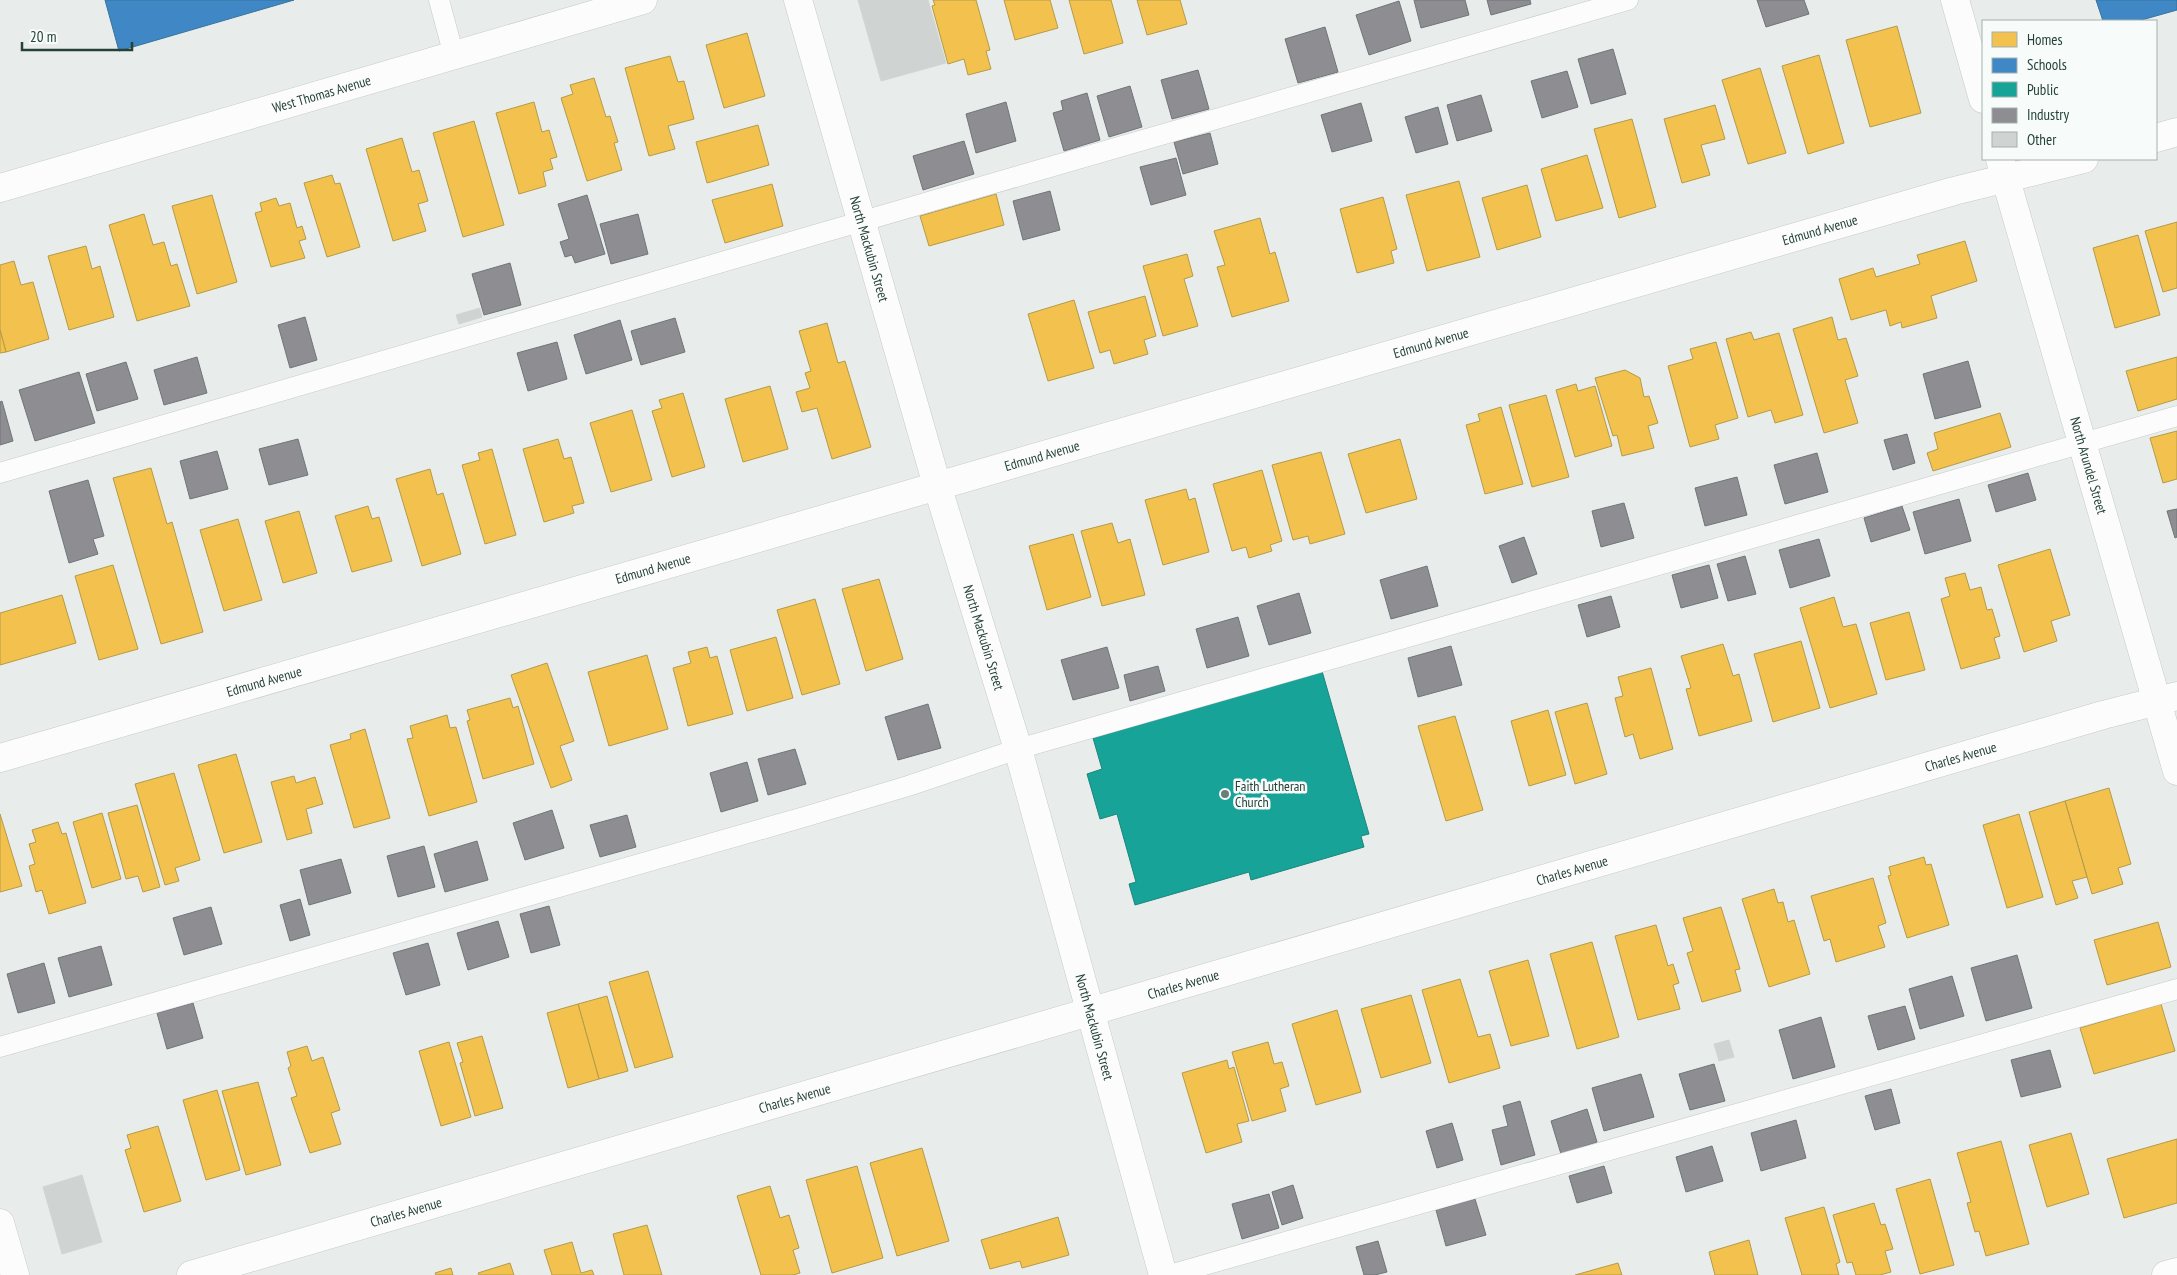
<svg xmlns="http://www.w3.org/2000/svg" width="2177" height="1275" viewBox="0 0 2177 1275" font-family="'PT Sans Narrow',sans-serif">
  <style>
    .homes { fill: #f2c14e; stroke: #b49b48 }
    .schools { fill: #3f88c5; stroke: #37739b }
    .public { fill: #17a398; stroke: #1b867c }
    .industry { fill: #8d8d92; stroke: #6e7678 }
    .building { fill: #cfd4d2; stroke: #d1d6d4 }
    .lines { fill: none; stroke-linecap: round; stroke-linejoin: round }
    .lane-casing { stroke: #c5cac8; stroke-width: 21 }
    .street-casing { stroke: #c5cac8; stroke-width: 29 }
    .secondary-casing { stroke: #c3cbc8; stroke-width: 29 }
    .lane { stroke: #fcfcfc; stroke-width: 20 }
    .street { stroke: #fcfcfc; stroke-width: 28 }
    .secondary { stroke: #fcfcfc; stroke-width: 28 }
    .poi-dot { fill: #697e78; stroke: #f7fbf9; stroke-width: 2 }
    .labels { text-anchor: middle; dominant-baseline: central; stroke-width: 5; stroke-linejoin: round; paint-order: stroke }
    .street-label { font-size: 14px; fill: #24423a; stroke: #f7fbf9 }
    .poi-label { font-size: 14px; fill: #24423a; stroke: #f7fbf9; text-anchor: start }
  </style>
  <rect width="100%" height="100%" fill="#e8edeb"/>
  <g class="homes">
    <path d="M933,0H976L990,50L986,51L991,69L968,75L964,59L948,64L932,6L935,5Z"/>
    <path d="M1004,0H1050L1058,28L1015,40Z"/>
    <path d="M1069,0H1111L1123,43L1084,54Z"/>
    <path d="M1137,0H1180L1187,24L1147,35Z"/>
    <path d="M1897,26L1921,113L1870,127L1846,40Z"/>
    <path d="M747,33L765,96L724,108L706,45Z"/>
    <path d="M1819,55L1844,143L1808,154L1782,66Z"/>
    <path d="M670,56L678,82L684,81L694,119L668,126L675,149L649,156L625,68Z"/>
    <path d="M1760,68L1786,153L1748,164L1722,80Z"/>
    <path d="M594,78L606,117L610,116L618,142L614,143L622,170L587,181L561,98L573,94L570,85Z"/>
    <path d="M534,102L542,132L549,130L557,157L550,159L553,169L543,172L546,186L519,194L496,113Z"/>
    <path d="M1715,105L1725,139L1701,145L1710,175L1682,183L1664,119Z"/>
    <path d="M1632,119L1656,207L1619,218L1594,129Z"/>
    <path d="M474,121L504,225L463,237L433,133Z"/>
    <path d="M758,125L769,165L707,183L696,142Z"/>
    <path d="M402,138L412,172L419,170L428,201L418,204L426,231L393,241L366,149Z"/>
    <path d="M1587,155L1603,208L1556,221L1541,169Z"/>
    <path d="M332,175L335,184L340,183L360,247L327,257L304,183Z"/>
    <path d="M1459,181L1480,257L1427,271L1406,195Z"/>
    <path d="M772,184L783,226L725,243L712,200Z"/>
    <path d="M1527,185L1541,237L1497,250L1482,198Z"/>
    <path d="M996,194L1004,225L929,246L920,216Z"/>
    <path d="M212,195L237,282L197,294L172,206Z"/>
    <path d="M1383,197L1397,249L1391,251L1394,263L1357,273L1340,209Z"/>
    <path d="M276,198L279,206L290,203L297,228L302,226L306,239L299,241L305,258L271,267L255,213L262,211L260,203Z"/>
    <path d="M144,214L153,245L164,242L171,266L177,264L190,306L137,321L109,225Z"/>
    <path d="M1260,218L1270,254L1275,252L1289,301L1232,317L1217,267L1225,265L1214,231Z"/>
    <path d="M2177,222V288L2163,292L2145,231Z"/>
    <path d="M2138,235L2160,315L2115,328L2093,248Z"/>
    <path d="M1965,241L1977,281L1931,296L1937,318L1902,328L1901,322L1890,326L1886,310L1851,320L1839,279L1873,268L1876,277L1920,264L1917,255Z"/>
    <path d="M86,246L92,269L100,266L114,317L69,330L48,256Z"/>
    <path d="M1187,254L1193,276L1184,279L1198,326L1163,336L1143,266Z"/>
    <path d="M14,261L21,285L33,282L49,339L6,352L0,330V265Z"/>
    <path d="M1145,296L1156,336L1144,340L1148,354L1114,364L1110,350L1100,353L1088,312Z"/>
    <path d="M1074,300L1094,368L1048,381L1028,314Z"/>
    <path d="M1832,317L1838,340L1846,338L1858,376L1845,380L1858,423L1824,433L1793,329Z"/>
    <path d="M827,323L838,363L845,361L871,447L832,459L817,408L802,412L796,392L810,388L805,373L811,371L799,331Z"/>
    <path d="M0,330L6,352L0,353Z"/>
    <path d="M1751,332L1754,340L1779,333L1803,415L1775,423L1771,410L1748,417L1726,339Z"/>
    <path d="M1716,342L1738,418L1715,425L1719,439L1690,447L1668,366L1693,359L1690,349Z"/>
    <path d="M2177,357V399L2138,411L2126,371Z"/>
    <path d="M1625,370L1640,378L1644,397L1649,396L1658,423L1648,426L1654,448L1622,456L1617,435L1613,436L1595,378Z"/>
    <path d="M1576,384L1578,391L1595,386L1612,446L1575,457L1556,390Z"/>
    <path d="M770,386L788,449L743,462L725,399Z"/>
    <path d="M683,393L705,467L672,477L652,411L662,408L659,400Z"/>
    <path d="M1546,395L1569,477L1532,487L1509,405Z"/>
    <path d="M1501,407L1523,484L1485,494L1466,425L1480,421L1478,414Z"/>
    <path d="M632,410L652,480L611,492L590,423Z"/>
    <path d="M2000,413L2011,447L1933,471L1927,453L1938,449L1934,433Z"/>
    <path d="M2177,431V479L2163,483L2150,438Z"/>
    <path d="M558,439L564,459L571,457L584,503L572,506L574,513L544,522L523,449Z"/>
    <path d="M1400,439L1417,499L1366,513L1348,454Z"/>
    <path d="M492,449L516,535L485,544L462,465L480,460L478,453Z"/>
    <path d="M1321,452L1345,534L1310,544L1308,536L1293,540L1272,465Z"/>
    <path d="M151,468L167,524L172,522L203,632L161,644L113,478Z"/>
    <path d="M430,469L437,495L443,493L461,554L422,566L396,479Z"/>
    <path d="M1262,470L1282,541L1270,545L1272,551L1249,558L1246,547L1232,551L1213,484Z"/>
    <path d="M1186,489L1189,500L1195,498L1209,552L1163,565L1145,500Z"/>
    <path d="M368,506L372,519L379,517L392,561L352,572L335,516Z"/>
    <path d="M299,511L317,573L283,583L265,521Z"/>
    <path d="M238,519L262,600L224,611L200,530Z"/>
    <path d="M1112,523L1118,543L1130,539L1145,595L1102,606L1081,531Z"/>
    <path d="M1073,534L1091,597L1047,610L1029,546Z"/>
    <path d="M2050,549L2070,615L2051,621L2057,641L2024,652L1998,565Z"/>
    <path d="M113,565L138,649L99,660L75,576Z"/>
    <path d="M1965,573L1970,590L1981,587L1987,610L1992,609L2000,636L1994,638L2000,658L1961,669L1941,599L1950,596L1945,578Z"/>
    <path d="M879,579L903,659L866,671L842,589Z"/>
    <path d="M62,595L76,643L0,665V613Z"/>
    <path d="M1834,597L1843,627L1856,624L1877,694L1830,708L1800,608Z"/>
    <path d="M815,599L840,684L802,695L777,610Z"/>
    <path d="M1909,612L1925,670L1886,680L1870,623Z"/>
    <path d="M776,637L793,698L747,711L730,650Z"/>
    <path d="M1801,641L1820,708L1773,722L1754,654Z"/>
    <path d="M1723,644L1733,676L1739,674L1752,721L1699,736L1686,689L1691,688L1681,656Z"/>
    <path d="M707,647L710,658L717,656L733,714L688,726L673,668L691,663L688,652Z"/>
    <path d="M647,655L668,729L609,746L588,672Z"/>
    <path d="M547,663L574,741L560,746L572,780L551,788L511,675Z"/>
    <path d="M1651,668L1673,749L1640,759L1633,734L1625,737L1615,698L1623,696L1618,677Z"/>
    <path d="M510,698L513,708L518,706L534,764L483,779L467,721L470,720L467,710Z"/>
    <path d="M1587,703L1607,774L1575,784L1555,712Z"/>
    <path d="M1548,710L1566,775L1529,786L1511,721Z"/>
    <path d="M447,715L450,728L456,727L477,802L429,816L407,739L413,738L410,726Z"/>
    <path d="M1455,716L1483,810L1446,821L1418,726Z"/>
    <path d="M365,729L390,818L354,828L330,745L351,739L350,734Z"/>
    <path d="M236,754L262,842L224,853L198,765Z"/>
    <path d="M174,773L200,860L175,868L179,881L165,885L135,784Z"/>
    <path d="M294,776L296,783L315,777L323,804L306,809L312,833L287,840L271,782Z"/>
    <path d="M2109,788L2131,864L2118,868L2123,884L2092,894L2065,801Z"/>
    <path d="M2065,801L2087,877L2072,881L2078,898L2056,905L2029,812Z"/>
    <path d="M137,805L160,887L143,892L138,876L126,879L108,813Z"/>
    <path d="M102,813L121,879L92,888L73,822Z"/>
    <path d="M0,814L22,886L0,892Z"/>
    <path d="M2019,814L2043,897L2007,908L1983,825Z"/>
    <path d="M58,822L62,834L66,833L86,903L49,914L42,890L36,892L29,866L35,864L29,844L36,842L32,830Z"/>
    <path d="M1924,857L1926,865L1931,864L1949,925L1907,938L1888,876L1891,875L1889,867Z"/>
    <path d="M1873,878L1886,923L1878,926L1885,947L1836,962L1830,939L1824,941L1811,896Z"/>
    <path d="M1774,889L1778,903L1783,902L1788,922L1794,920L1810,974L1769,987L1742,899Z"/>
    <path d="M1721,907L1740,969L1735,970L1741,991L1702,1002L1687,953L1693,951L1683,918Z"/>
    <path d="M2158,922L2171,967L2107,985L2094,940Z"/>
    <path d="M1656,925L1668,966L1673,964L1679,983L1673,985L1680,1009L1638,1020L1615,936Z"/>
    <path d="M1592,942L1619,1037L1577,1049L1550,954Z"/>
    <path d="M1528,960L1549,1036L1511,1046L1489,971Z"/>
    <path d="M648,971L673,1057L635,1068L609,982Z"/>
    <path d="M1460,979L1478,1037L1490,1034L1500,1068L1449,1083L1422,990Z"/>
    <path d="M1411,995L1431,1063L1381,1078L1361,1009Z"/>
    <path d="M607,996L628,1071L599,1079L578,1004Z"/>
    <path d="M578,1004L599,1079L568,1088L547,1013Z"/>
    <path d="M2161,1004L2175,1051L2094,1074L2080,1028Z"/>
    <path d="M1337,1010L1361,1092L1316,1105L1292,1024Z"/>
    <path d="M482,1036L503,1108L475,1116L460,1063L463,1062L457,1043Z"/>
    <path d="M449,1042L471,1117L441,1126L419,1051Z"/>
    <path d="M1268,1042L1274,1064L1282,1062L1289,1086L1280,1089L1286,1111L1252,1121L1232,1052Z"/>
    <path d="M307,1046L312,1061L323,1057L340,1110L331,1113L341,1144L310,1153L291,1098L297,1096L288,1068L291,1066L287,1052Z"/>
    <path d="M1227,1060L1229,1069L1234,1067L1249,1121L1237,1124L1242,1142L1206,1153L1182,1073Z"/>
    <path d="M258,1082L281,1165L246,1175L222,1091Z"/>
    <path d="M217,1090L240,1170L206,1180L183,1100Z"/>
    <path d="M158,1126L181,1201L144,1212L125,1150L131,1148L127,1135Z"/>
    <path d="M2071,1133L2089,1194L2047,1207L2029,1145Z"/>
    <path d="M2177,1139V1203L2124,1218L2107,1159Z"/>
    <path d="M2001,1141L2029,1244L1986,1256L1979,1231L1975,1232L1967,1203L1971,1202L1957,1153Z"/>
    <path d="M922,1148L949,1241L897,1256L870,1163Z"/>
    <path d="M857,1166L883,1258L832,1273L806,1180Z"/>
    <path d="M1930,1179L1954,1265L1920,1274L1896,1189Z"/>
    <path d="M770,1186L780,1218L789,1215L799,1248L793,1250L800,1273L793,1275H761L737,1196Z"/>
    <path d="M1874,1203L1881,1225L1885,1224L1893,1249L1885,1251L1891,1272L1880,1275H1856L1852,1262L1847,1263L1833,1215Z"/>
    <path d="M1824,1207L1840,1262L1836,1264L1839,1275H1802L1785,1218Z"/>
    <path d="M1058,1217L1069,1255L1022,1268L1020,1261L990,1269L981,1240Z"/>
    <path d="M647,1225L662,1275H624L613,1234Z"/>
    <path d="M1749,1240L1758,1275H1715L1709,1252Z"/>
    <path d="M572,1242L581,1273L592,1270L594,1275H552L544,1250Z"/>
    <path d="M510,1263L514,1275H479L478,1273Z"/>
    <path d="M1618,1263L1622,1275H1575Z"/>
    <path d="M451,1268L453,1275H436L435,1273Z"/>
  </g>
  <g class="schools">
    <path d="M105,0H294L119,51Z"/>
    <path d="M2096,0H2177V10L2138,21H2103Z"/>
  </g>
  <path class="public" d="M1322,671L1369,834L1361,836L1364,847L1251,880L1249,872L1135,905L1129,884L1136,882L1117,814L1100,819L1087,774L1102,769L1093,738Z"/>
  <g class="industry">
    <path d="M1414,0H1465L1469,15L1421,28Z"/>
    <path d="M1487,0H1530L1531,4L1491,15Z"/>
    <path d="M1757,0H1804L1809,14L1766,27Z"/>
    <path d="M1399,1L1411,41L1369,55L1356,15Z"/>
    <path d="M1325,27L1338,72L1298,83L1285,39Z"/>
    <path d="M1613,49L1626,94L1591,104L1578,59Z"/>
    <path d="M1198,70L1209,109L1172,119L1161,80Z"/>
    <path d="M1567,71L1578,107L1542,118L1531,81Z"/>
    <path d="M1130,86L1142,127L1109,137L1097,96Z"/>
    <path d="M1087,93L1100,140L1064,151L1053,113L1063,110L1061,101Z"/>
    <path d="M1481,95L1492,131L1457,141L1447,105Z"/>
    <path d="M1006,102L1016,141L976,153L966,114Z"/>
    <path d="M1361,103L1372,141L1332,152L1321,115Z"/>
    <path d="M1438,107L1448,144L1416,153L1405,117Z"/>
    <path d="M1210,133L1218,164L1183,174L1174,142Z"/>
    <path d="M964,141L974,174L923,190L913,156Z"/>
    <path d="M1176,158L1186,195L1151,205L1140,167Z"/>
    <path d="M1050,191L1060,230L1023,240L1013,201Z"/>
    <path d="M587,195L605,254L575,263L572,255L565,257L560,242L569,239L558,204Z"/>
    <path d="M638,214L648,254L611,264L600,224Z"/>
    <path d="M510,263L521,305L484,315L472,274Z"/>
    <path d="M305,317L317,360L290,368L278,325Z"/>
    <path d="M675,318L685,352L641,365L631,331Z"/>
    <path d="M620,320L632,360L586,374L574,335Z"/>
    <path d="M557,342L567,379L528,391L517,353Z"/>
    <path d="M197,357L207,393L164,405L154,370Z"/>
    <path d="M1968,361L1981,407L1935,419L1923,374Z"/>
    <path d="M126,362L138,399L97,411L86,374Z"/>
    <path d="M79,372L95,423L35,441L19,390Z"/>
    <path d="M2,401L13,441L0,445V402Z"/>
    <path d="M1907,434L1915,463L1893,470L1884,440Z"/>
    <path d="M298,439L308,475L269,485L259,449Z"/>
    <path d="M217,451L228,489L190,499L180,461Z"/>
    <path d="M1817,453L1828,492L1785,504L1774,465Z"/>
    <path d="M2028,473L2036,500L1996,512L1988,485Z"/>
    <path d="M1737,477L1747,515L1705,526L1695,488Z"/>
    <path d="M88,480L104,536L93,539L98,554L69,563L49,491Z"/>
    <path d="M1959,499L1971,541L1925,554L1913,512Z"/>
    <path d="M1624,503L1634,538L1601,547L1592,511Z"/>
    <path d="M1902,506L1910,530L1871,542L1864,518Z"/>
    <path d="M2177,509V537L2175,538L2167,511Z"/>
    <path d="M1524,537L1537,574L1512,583L1499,546Z"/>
    <path d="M1819,539L1830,576L1790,588L1779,550Z"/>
    <path d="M1745,556L1756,594L1728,601L1717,564Z"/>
    <path d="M1709,565L1718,598L1681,608L1672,575Z"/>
    <path d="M1427,566L1438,606L1391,619L1380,580Z"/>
    <path d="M1299,593L1311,633L1269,645L1257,606Z"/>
    <path d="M1611,596L1620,627L1587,637L1578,605Z"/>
    <path d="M1238,617L1249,656L1207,668L1196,629Z"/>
    <path d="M1451,646L1462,685L1418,697L1408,658Z"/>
    <path d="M1107,647L1119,688L1073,700L1061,660Z"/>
    <path d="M1158,666L1165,691L1130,701L1124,675Z"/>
    <path d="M928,704L941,748L898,760L885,717Z"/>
    <path d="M795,749L806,784L768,795L758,759Z"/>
    <path d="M747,762L758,801L721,812L710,773Z"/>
    <path d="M552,810L564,848L525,860L513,823Z"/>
    <path d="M627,815L636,847L600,857L590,825Z"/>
    <path d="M477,841L488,880L445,892L434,854Z"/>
    <path d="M424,846L435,887L398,897L387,856Z"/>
    <path d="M341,859L351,893L309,905L300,870Z"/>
    <path d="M300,899L310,935L290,941L280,905Z"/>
    <path d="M549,906L560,945L531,953L520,914Z"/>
    <path d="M211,907L222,944L184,955L173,918Z"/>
    <path d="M498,921L509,957L468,970L457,933Z"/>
    <path d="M428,943L440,985L406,995L393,953Z"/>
    <path d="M101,946L112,985L69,997L58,958Z"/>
    <path d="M2017,955L2032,1008L1986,1021L1971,968Z"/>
    <path d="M44,963L55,1003L18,1013L7,974Z"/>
    <path d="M1952,976L1964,1016L1920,1029L1909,989Z"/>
    <path d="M193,1003L203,1038L167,1049L157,1013Z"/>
    <path d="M1905,1006L1915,1039L1878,1050L1868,1016Z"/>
    <path d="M1821,1017L1835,1067L1793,1079L1779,1030Z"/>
    <path d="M2050,1050L2061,1087L2021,1097L2011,1060Z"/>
    <path d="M1714,1064L1725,1101L1690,1110L1679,1074Z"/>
    <path d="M1641,1074L1654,1117L1604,1131L1592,1088Z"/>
    <path d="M1891,1089L1900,1123L1875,1130L1865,1096Z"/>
    <path d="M1520,1101L1535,1155L1501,1165L1492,1130L1508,1126L1503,1106Z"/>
    <path d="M1587,1109L1597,1142L1561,1154L1551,1121Z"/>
    <path d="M1796,1120L1806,1158L1761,1171L1751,1133Z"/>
    <path d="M1452,1123L1463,1160L1437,1168L1426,1131Z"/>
    <path d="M1712,1146L1723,1181L1686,1192L1676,1157Z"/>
    <path d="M1604,1166L1612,1193L1577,1203L1569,1176Z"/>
    <path d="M1293,1185L1303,1218L1282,1225L1272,1192Z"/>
    <path d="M1269,1194L1279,1228L1242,1239L1232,1204Z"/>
    <path d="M1475,1199L1486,1235L1446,1246L1436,1210Z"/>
    <path d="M1378,1241L1387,1272L1375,1275H1364L1356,1247Z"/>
  </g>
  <g class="building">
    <path d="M858,0H928L946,63L881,81Z"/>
    <path d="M480,308L482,317L459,324L456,315Z"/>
    <path d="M1729,1040L1734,1057L1719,1061L1714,1044Z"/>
    <path d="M82,1175L102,1242L62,1254L43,1187Z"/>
  </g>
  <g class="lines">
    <g class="lane-casing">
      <g id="lane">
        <path d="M439,0L454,56"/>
        <path d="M0,473L811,236L1628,0"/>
        <path d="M0,1047L804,817L908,786L1018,749L2177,416"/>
        <path d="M1169,1275L2177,989"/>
      </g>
    </g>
    <g class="street-casing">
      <g id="street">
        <path id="s1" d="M798,0L937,485L1018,749L1163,1275"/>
        <path d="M1955,0L1983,99"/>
        <path d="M2156,138L2177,132"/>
        <path id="s2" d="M2000,159L2177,771"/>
        <path id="s3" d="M0,758L1954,191L2084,159"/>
        <path d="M0,1223L15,1275"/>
        <path id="s4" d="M191,1275L2103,715L2177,696"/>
        <path d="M2166,1275L2177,1272"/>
      </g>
    </g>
    <g class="secondary-casing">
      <g id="secondary">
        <path id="s5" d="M0,188L643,0"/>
      </g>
    </g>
    <use href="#lane" class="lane"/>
    <use href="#street" class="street"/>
    <use href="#secondary" class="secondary"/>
  </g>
  <circle class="poi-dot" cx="1225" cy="794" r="5"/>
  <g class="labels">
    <g class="street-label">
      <text stroke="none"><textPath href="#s5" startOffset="335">West Thomas Avenue</textPath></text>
      <text stroke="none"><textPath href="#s3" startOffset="1895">Edmund Avenue</textPath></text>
      <text stroke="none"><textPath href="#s1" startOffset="259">North Mackubin Street</textPath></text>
      <text stroke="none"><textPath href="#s3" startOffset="1490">Edmund Avenue</textPath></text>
      <text stroke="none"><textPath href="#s3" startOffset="1085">Edmund Avenue</textPath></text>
      <text stroke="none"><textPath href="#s2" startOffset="319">North Arundel Street</textPath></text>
      <text stroke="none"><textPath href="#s3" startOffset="680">Edmund Avenue</textPath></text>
      <text stroke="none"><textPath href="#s1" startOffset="664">North Mackubin Street</textPath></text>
      <text stroke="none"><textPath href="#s3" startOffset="275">Edmund Avenue</textPath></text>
      <text stroke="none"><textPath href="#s4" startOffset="1844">Charles Avenue</textPath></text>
      <text stroke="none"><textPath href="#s4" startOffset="1439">Charles Avenue</textPath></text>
      <text stroke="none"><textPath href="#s4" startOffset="1034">Charles Avenue</textPath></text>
      <text stroke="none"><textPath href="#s1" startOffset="1069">North Mackubin Street</textPath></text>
      <text stroke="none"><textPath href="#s4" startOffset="629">Charles Avenue</textPath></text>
      <text stroke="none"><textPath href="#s4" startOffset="224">Charles Avenue</textPath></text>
    </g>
    <g class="poi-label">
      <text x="1235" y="786">Faith Lutheran<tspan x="1235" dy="16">Church</tspan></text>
    </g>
  </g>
  <rect x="1982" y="20" width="175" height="140" fill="#f7fbf9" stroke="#a3b1ad"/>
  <rect x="1992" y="32" width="25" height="15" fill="#f2c14e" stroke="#a3b1ad"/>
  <text x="2027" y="45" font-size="15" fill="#24423a">Homes</text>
  <rect x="1992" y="58" width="25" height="15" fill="#3f88c5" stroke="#a3b1ad"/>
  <text x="2027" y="70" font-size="15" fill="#24423a">Schools</text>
  <rect x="1992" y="82" width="25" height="15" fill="#17a398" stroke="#a3b1ad"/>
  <text x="2027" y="95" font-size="15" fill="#24423a">Public</text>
  <rect x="1992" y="108" width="25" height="15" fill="#8d8d92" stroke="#a3b1ad"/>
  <text x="2027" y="120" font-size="15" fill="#24423a">Industry</text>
  <rect x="1992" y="132" width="25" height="15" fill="#cfd4d2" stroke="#a3b1ad"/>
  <text x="2027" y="145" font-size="15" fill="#24423a">Other</text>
  <path d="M22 42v8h110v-8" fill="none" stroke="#24423a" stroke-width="2.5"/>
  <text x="30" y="42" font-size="15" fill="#24423a" stroke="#f7fbf9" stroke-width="4" paint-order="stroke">20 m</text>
</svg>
